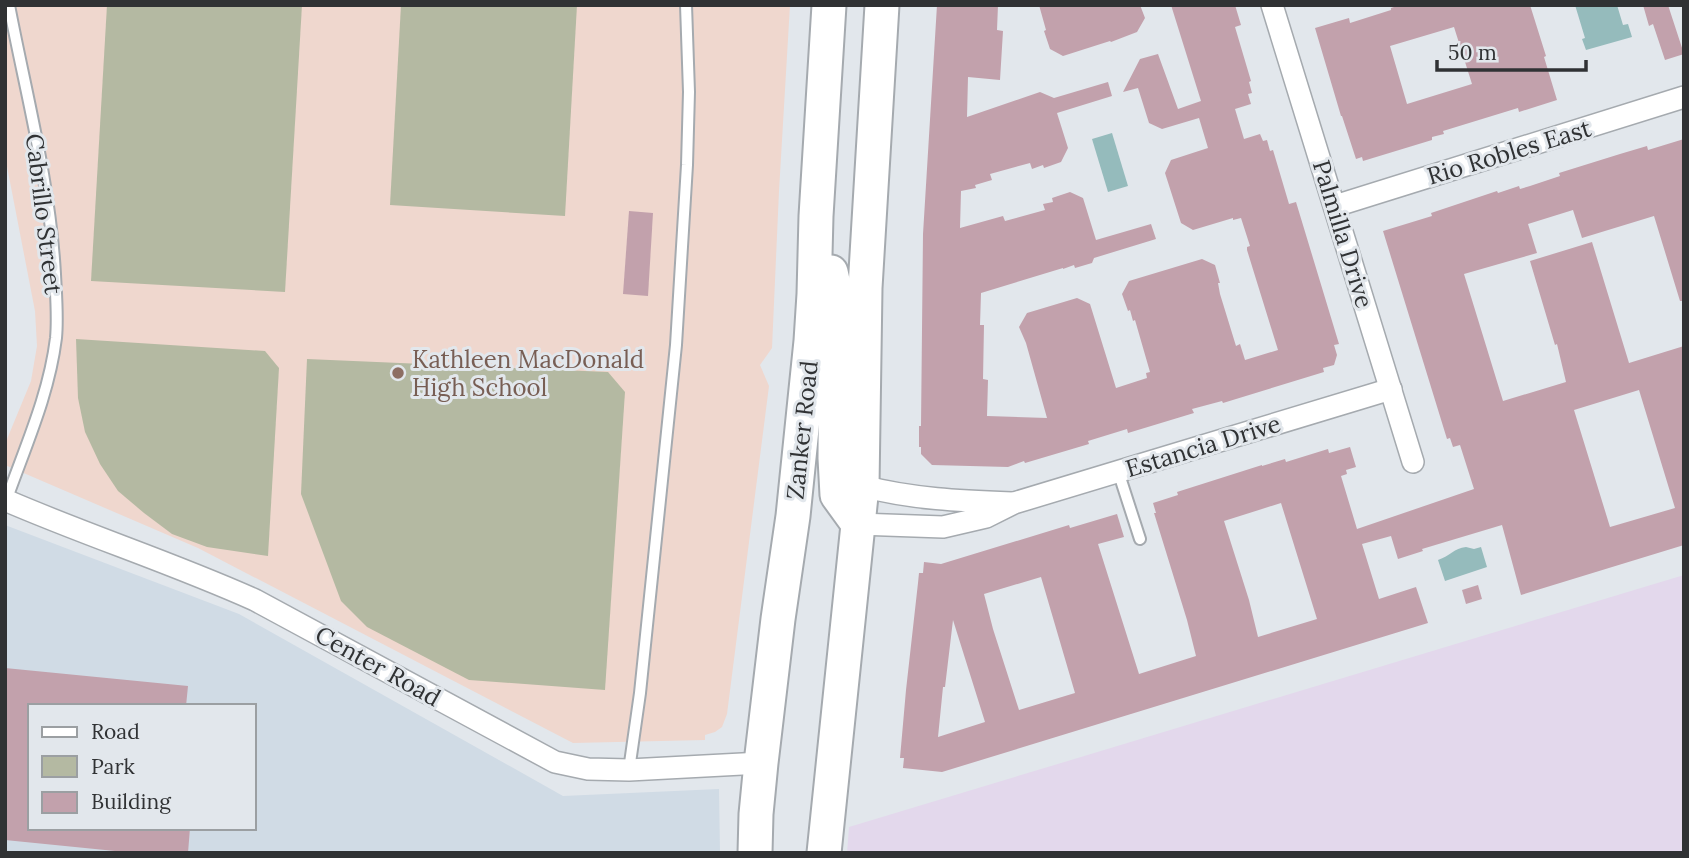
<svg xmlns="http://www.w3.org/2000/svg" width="1689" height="858" viewBox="0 0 1689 858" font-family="Lora,serif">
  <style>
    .built { fill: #d0dbe5; fill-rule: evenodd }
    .industrial { fill: #e3d8ec }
    .education { fill: #efd7ce }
    .green { fill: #b4b9a2 }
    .water { fill: #95bbbc }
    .building { fill: #c2a1ac; fill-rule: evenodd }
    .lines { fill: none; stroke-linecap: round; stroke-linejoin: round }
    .service-casing { stroke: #a5aaaf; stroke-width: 14 }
    .minor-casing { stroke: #a5aaaf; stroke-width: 24 }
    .primary-casing { stroke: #a5aaaf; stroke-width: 37 }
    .service { stroke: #fff; stroke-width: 10 }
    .minor { stroke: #fff; stroke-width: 21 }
    .primary { stroke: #fff; stroke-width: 33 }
    .education-dot { fill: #8d6e63; stroke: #e2e7ec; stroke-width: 2.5 }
    .labels { text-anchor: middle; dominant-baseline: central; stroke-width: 6; stroke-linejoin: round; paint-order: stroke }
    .street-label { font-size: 24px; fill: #303234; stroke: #e2e7ec }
    .education-label { font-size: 24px; fill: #785e54; stroke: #e2e7ec; text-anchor: start }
  </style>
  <rect width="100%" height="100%" fill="#e2e7ec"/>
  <path class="built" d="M5,525L239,614L563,796L719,789L720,853H5ZM30,706H254V828H30Z"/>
  <path class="industrial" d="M1684,575V853H847L849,827Z"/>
  <path class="education" d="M5,5H790L779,191L772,348L760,365L769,386L727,714L722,727L715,732L705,735V740L573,743L198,548L5,465V444L31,381L37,346L35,311L5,156Z"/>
  <g class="green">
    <path d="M107,5H302L285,292L91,281Z"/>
    <path d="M401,5H577L565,216L390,205Z"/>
    <path d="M76,339L265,351L279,368L268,556L207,547L172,534L144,513L118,491L100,464L85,432L78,398Z"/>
    <path d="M307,359L608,372L625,392L605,690L469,680L367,627L341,601L301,494Z"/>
  </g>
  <g class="water">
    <path d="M1575,5H1617L1623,25L1628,24L1632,37L1586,50L1582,39L1585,38Z"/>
    <path d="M1112,133L1128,186L1108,192L1092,139Z"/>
    <path d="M1466,547L1474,549L1481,547L1487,567L1445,581L1438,560C1450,556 1454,548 1466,547Z"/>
  </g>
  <g class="building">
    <path d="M937,5H998L997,30L1003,31L1000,80L968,77L967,117L1040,92L1054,98L1108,82L1112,96L1057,113L1068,148L1061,162L1044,168L1043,165L1032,169L1030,163L990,174L992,180L975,185L976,188L961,191L960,228L1003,216L1005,221L1045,210L1043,204L1053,202L1052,198L1070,192L1083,198L1096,240L1151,224L1156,239L1094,258L1092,263L1075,268L1074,265L1063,269V268L981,293L980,325H984L983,379L988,380L987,416L1047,418L1026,343L1019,327L1027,313L1077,298L1090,304L1116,388L1147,378L1146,373L1150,372L1135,320L1133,321L1130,310L1128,311L1122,294L1129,281L1202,259L1215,265L1220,283H1218L1220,294L1236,346L1240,344L1245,360L1278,350L1247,250V247L1250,246L1241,218L1233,220V218L1193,230L1181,223L1165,173L1171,160L1208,148L1199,118L1162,129L1149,123L1138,88L1123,92L1140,59L1158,54L1178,109L1201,101L1171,5H1235L1241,25L1235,27L1251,81L1249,82L1252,93L1248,94L1251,104L1235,109L1244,139L1260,134L1263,141L1267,140L1270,151L1273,150L1289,204L1296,202L1339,344L1334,345L1337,355L1334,365L1323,368L1324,372L1223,403L1222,401L1192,409L1194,413L1128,433L1127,429L1088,441L1089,444L1025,463L1024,461L1008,467L932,465L921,454V447H919V426H921L923,234Z"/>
    <path d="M1039,5H1140L1145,18L1137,32L1111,42L1110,41L1063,56L1050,49L1044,31L1046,30Z"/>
    <path d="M1400,5H1530L1546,56L1544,57L1557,100L1519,112L1518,108L1443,131L1444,134L1432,137V140L1363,161L1362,157L1356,159L1342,116H1341L1315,28L1349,18L1350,23L1391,10V8ZM1454,27L1472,84L1407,104L1390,46Z"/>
    <path d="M1643,5H1668L1684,54L1665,60L1653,24L1649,26Z"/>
    <path d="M1684,139V301H1680L1654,216L1582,238L1573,210L1528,224L1537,253L1464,274L1503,401L1566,382L1557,344L1555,345L1530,261L1592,242L1629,363L1684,346V545L1521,595L1502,525L1422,549L1423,551L1398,559L1391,536L1362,544L1379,599L1416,587L1428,623L942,772L903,768L904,758H900L906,690L918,583L919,573H923L924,562L941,564L1069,525L1070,528L1117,514L1124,537L1098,544L1139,674L1196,656L1187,620L1154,513H1156L1153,503L1178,495L1177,492L1262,465V466L1285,459L1286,462L1328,449L1329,453L1350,447L1356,467L1346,470L1347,474L1341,476L1357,529L1474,489L1460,445L1453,447L1450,438L1447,439L1383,231L1432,216L1431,213L1497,191L1498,193L1519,186L1520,189L1530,186L1560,176L1559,173L1620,154L1647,146L1648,150ZM1639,390L1675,508L1610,527L1574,410ZM1281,503L1317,619L1258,637L1249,600L1224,521ZM1041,577L1075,693L1019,710L993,629L984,594ZM953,620L985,722L938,737L943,687H945Z"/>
    <path d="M629,211L653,213L648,296L623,294Z"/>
    <path d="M1478,585L1482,599L1466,604L1462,590Z"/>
    <path d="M5,668L188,686L186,706H30V828H190L188,853H135L5,840Z"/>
  </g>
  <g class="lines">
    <g class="service-casing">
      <g id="service">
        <path d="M1118,471L1140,539"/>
        <path d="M6,501C25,447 49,395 56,338C58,317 56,295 55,274C50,183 26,94 9,5"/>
        <path d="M629,770L640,693L676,345L687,165L689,92L686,5"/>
      </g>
    </g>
    <g class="minor-casing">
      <g id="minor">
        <path d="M1272,5L1413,462"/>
        <path d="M1335,206L1684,97"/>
        <path d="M862,486C912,499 961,501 1012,503"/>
        <path d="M5,500C88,536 173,563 255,600L555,762L588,769L629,770L761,763"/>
        <path d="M858,524L943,527L986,517L1014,503L1391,389"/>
      </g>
    </g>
    <g class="primary-casing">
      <g id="primary">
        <path d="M831,272L836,294L835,458L837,495L858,524"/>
        <path d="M755,853L756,814L761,763L778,619L793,516L811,341L814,294L816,216L829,5"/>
        <path d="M824,853L862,486L865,288L882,5"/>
      </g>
    </g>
    <use href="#service" class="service"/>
    <use href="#minor" class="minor"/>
    <use href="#primary" class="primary"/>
  </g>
  <circle class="education-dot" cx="398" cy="373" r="7"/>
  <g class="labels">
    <g class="street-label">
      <text transform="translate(1509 152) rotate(-17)">Rio Robles East</text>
      <text transform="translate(44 214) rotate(83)">Cabrillo Street</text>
      <text transform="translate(1343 234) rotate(73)">Palmilla Drive</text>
      <text transform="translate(802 430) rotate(-84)">Zanker Road</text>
      <text transform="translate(1203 446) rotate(-17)">Estancia Drive</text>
      <text transform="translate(378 666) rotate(29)">Center Road</text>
    </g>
    <g class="education-label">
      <text x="412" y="359">Kathleen MacDonald<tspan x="412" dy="28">High School</tspan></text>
    </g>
  </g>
  <rect width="1689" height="858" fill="none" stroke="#303234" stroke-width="14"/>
  <rect x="28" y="704" width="228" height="126" fill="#e2e7ec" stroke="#9b9fa2" stroke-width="2"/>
  <rect x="42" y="727" width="35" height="10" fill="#ffffff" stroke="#9b9fa2" stroke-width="2"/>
  <text x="91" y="739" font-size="21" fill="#303234">Road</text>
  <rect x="42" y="756" width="35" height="21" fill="#b4b9a2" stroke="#9b9fa2" stroke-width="2"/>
  <text x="91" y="774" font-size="21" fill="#303234">Park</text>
  <rect x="42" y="792" width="35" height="21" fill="#c2a1ac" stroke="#9b9fa2" stroke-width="2"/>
  <text x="91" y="809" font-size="21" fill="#303234">Building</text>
  <path d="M1437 60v10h149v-10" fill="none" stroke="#303234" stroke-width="3.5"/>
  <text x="1448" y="60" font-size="21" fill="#303234" stroke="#e2e7ec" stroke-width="5" paint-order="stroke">50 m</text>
</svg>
